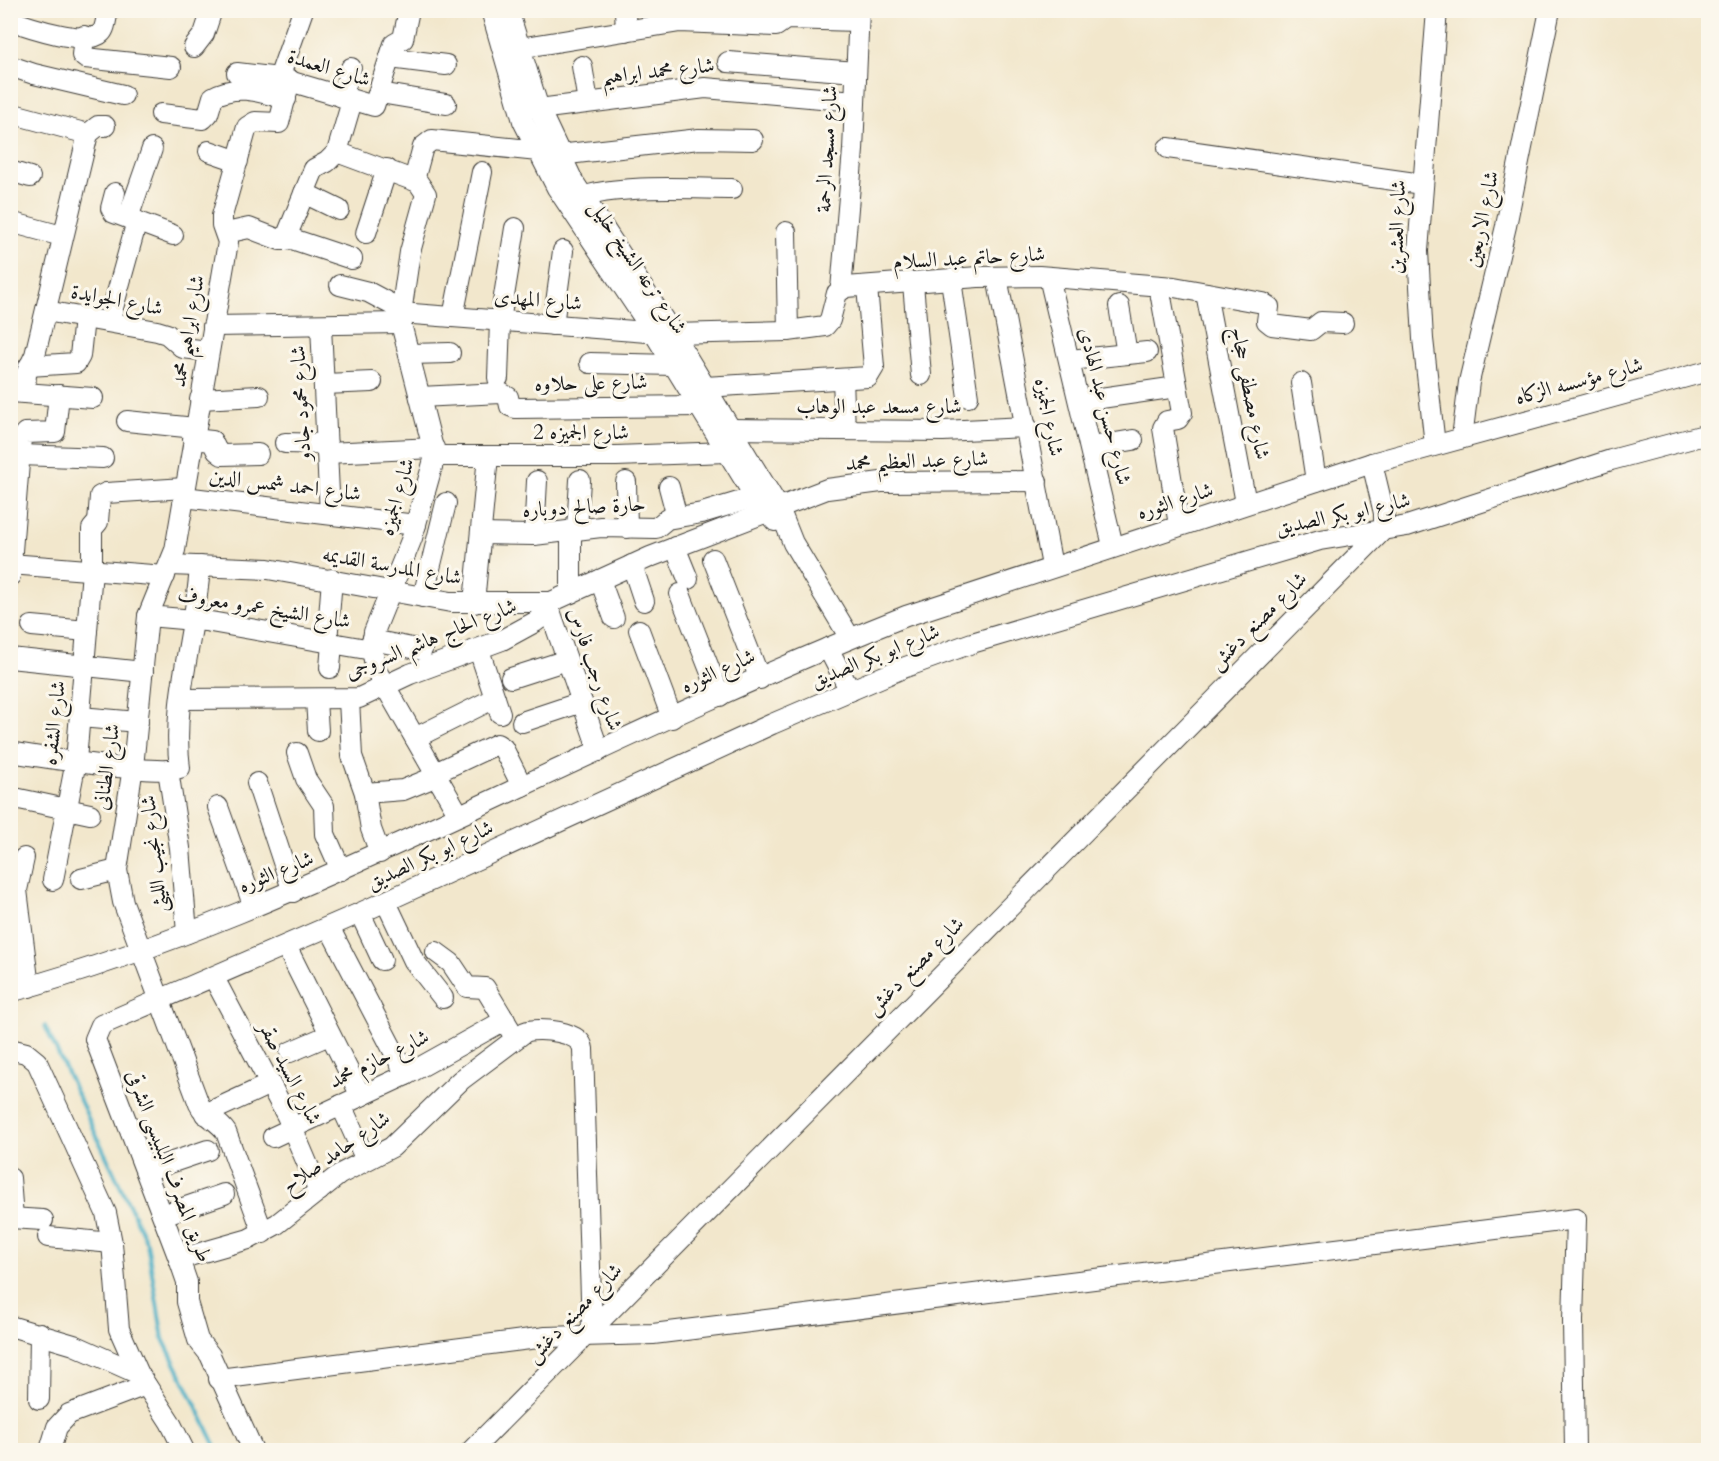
<svg xmlns="http://www.w3.org/2000/svg" width="1719" height="1461" viewBox="0 0 1719 1461" font-family="Cardo,Amiri,serif">
  <style>
    .lines { fill: none; stroke-linecap: round; stroke-linejoin: round }
    .stream { stroke: #45aec5; stroke-width: 4 }
    .minor-casing { stroke: #3c3a36; stroke-width: 22 }
    .minor { stroke: #fff; stroke-width: 20 }
    .labels { text-anchor: middle; dominant-baseline: central; stroke-width: 6; stroke-linejoin: round; paint-order: stroke }
    .street-label { font-size: 21px; fill: #1c1c1c; stroke: #fbf7ec }
  </style>
  <rect width="100%" height="100%" fill="#fbf7ec"/>
  <filter id="ink" filterUnits="userSpaceOnUse"><feTurbulence type="fractalNoise" baseFrequency=".0167" numOctaves="2"/><feDisplacementMap in="SourceGraphic" scale="12" xChannelSelector="R" yChannelSelector="G"/><feConvolveMatrix kernelMatrix="1 2 1 2 8 2 1 2 1" color-interpolation-filters="sRGB"/></filter>
  <filter id="wash" filterUnits="userSpaceOnUse"><feTurbulence type="fractalNoise" baseFrequency=".008" numOctaves="4" result="noise"/><feDisplacementMap in="SourceGraphic" scale="24" xChannelSelector="R" yChannelSelector="G"/><feGaussianBlur stdDeviation="1.35" result="paint"/><feColorMatrix in="noise" values="0 0 0 0 0 0 0 0 0 0 0 0 0 0 0 0 0 1.4 0 .05"/><feComposite in="paint" operator="in"/></filter>
  <g filter="url(#wash)">
    <rect width="100%" height="100%" fill="#f2e7cc"/>
    <g class="lines">
      <path class="stream" d="M45,1026L147,1243L163,1339L218,1450"/>
    </g>
  </g>
  <g filter="url(#ink)">
    <g class="lines">
      <g class="minor-casing">
        <g id="minor">
          <path d="M491,10L523,121L557,188L654,333L755,497L775,521"/>
          <path d="M508,10L539,109L573,181L673,334L750,461L779,508L793,543L850,638"/>
          <path d="M625,10L626,31"/>
          <path d="M10,20C26,26 88,47 101,33C106,28 106,17 108,10"/>
          <path d="M84,36L82,55L85,58L171,67"/>
          <path d="M194,47L204,34L212,10"/>
          <path d="M519,48L680,22L776,26L786,19L858,21"/>
          <path d="M390,58L446,65"/>
          <path d="M728,62L856,72"/>
          <path d="M10,66L34,74L123,95"/>
          <path d="M582,66L588,102"/>
          <path d="M237,73L279,78L374,106L394,44L403,39L409,10"/>
          <path d="M279,78L303,10"/>
          <path d="M380,93L446,104"/>
          <path d="M342,97L351,68"/>
          <path d="M539,109L705,88L855,101"/>
          <path d="M10,113L88,134"/>
          <path d="M161,114L203,119L208,114L213,97C237,83 261,92 286,99"/>
          <path d="M88,134L98,126H105"/>
          <path d="M1168,148L1422,184"/>
          <path d="M209,151L238,161"/>
          <path d="M337,152L418,182L426,194L410,252L400,320L435,456L412,538L374,632L372,650L376,670L459,815"/>
          <path d="M559,155L699,139L753,140"/>
          <path d="M10,171L30,177"/>
          <path d="M414,180L423,147L432,140L538,151"/>
          <path d="M115,193L111,208L114,213L173,235"/>
          <path d="M304,193L339,210"/>
          <path d="M572,201C607,183 691,189 732,189"/>
          <path d="M128,218L152,149"/>
          <path d="M10,222L62,236"/>
          <path d="M786,232L788,331"/>
          <path d="M226,233L249,228L280,240L292,239L352,259"/>
          <path d="M366,233L387,169"/>
          <path d="M285,240L314,169L327,162L337,152L352,101"/>
          <path d="M997,277L1052,566"/>
          <path d="M1049,277L1113,546"/>
          <path d="M951,280L968,397"/>
          <path d="M913,284L921,375"/>
          <path d="M340,285L368,292L400,309"/>
          <path d="M1159,286L1182,413L1178,419L1167,421L1163,428L1179,525"/>
          <path d="M841,290L853,150L859,10"/>
          <path d="M1206,293L1246,503"/>
          <path d="M1119,306L1127,354"/>
          <path d="M46,311L157,331L167,334L183,348L208,351"/>
          <path d="M400,313L673,334L788,331L825,326L830,320L837,293L846,287L978,277L1039,276L1174,287L1263,303L1269,307L1267,321L1272,325L1311,330L1321,322L1343,323"/>
          <path d="M453,317L482,172"/>
          <path d="M109,322L137,221"/>
          <path d="M553,325L563,251"/>
          <path d="M213,326L400,323"/>
          <path d="M321,326L330,514"/>
          <path d="M409,354L450,353"/>
          <path d="M1070,360L1147,352"/>
          <path d="M590,363L673,365"/>
          <path d="M29,366L76,363L80,356L84,318"/>
          <path d="M498,378L500,321L515,228"/>
          <path d="M843,379L845,430"/>
          <path d="M1301,383L1316,481"/>
          <path d="M324,384L372,382"/>
          <path d="M705,387L868,377L874,367L867,287"/>
          <path d="M10,392L93,398"/>
          <path d="M25,393L26,374L35,355L88,134"/>
          <path d="M420,397L501,393L508,397L510,406L515,408L699,406"/>
          <path d="M200,399L259,396"/>
          <path d="M1080,401L1177,387"/>
          <path d="M127,421L195,428"/>
          <path d="M731,429L943,431L1027,427"/>
          <path d="M1462,438L1469,382L1506,226L1550,10"/>
          <path d="M193,439L212,441L217,451L222,455L258,454"/>
          <path d="M285,443L327,444"/>
          <path d="M1435,445L1423,339L1418,251L1437,10"/>
          <path d="M1091,447L1133,440"/>
          <path d="M327,453L434,448"/>
          <path d="M20,455L103,458"/>
          <path d="M435,456H616L727,452"/>
          <path d="M626,482L627,528"/>
          <path d="M669,487L677,517"/>
          <path d="M184,497L416,525"/>
          <path d="M577,529L580,480"/>
          <path d="M571,530V593"/>
          <path d="M481,534L534,535L601,527L656,528L667,519L702,513L755,497"/>
          <path d="M534,535L537,481"/>
          <path d="M675,547L688,579"/>
          <path d="M713,559L760,679"/>
          <path d="M10,564L165,576"/>
          <path d="M171,565L268,569L451,602H551L650,557L827,489L881,482L1037,481"/>
          <path d="M632,565L644,601"/>
          <path d="M10,576L21,438L25,433L55,432L59,395"/>
          <path d="M600,580L614,618"/>
          <path d="M680,594L720,696"/>
          <path d="M423,597L446,503"/>
          <path d="M547,602L599,751"/>
          <path d="M474,603L488,456"/>
          <path d="M148,616L205,621L372,650"/>
          <path d="M32,626L87,631"/>
          <path d="M639,630L672,718"/>
          <path d="M372,640L422,650"/>
          <path d="M327,642L332,579"/>
          <path d="M828,648L850,691"/>
          <path d="M479,650L500,713"/>
          <path d="M10,658L143,672"/>
          <path d="M330,668L332,643"/>
          <path d="M511,678L567,660"/>
          <path d="M181,699L359,698L410,674L502,640L535,622L550,611"/>
          <path d="M316,700L318,731"/>
          <path d="M349,700L352,756L365,793L371,829L380,853"/>
          <path d="M80,717L138,722"/>
          <path d="M522,722L582,702"/>
          <path d="M415,738L495,698"/>
          <path d="M10,752C40,757 159,776 180,768C171,701 196,633 200,566"/>
          <path d="M297,753L306,779L324,806L325,834L341,870"/>
          <path d="M168,770L180,848L187,933"/>
          <path d="M435,773L497,744L503,748L522,786"/>
          <path d="M257,783L293,892"/>
          <path d="M365,793L403,790L437,776"/>
          <path d="M10,797L90,814"/>
          <path d="M218,807L254,907"/>
          <path d="M24,858L17,890L29,987"/>
          <path d="M81,879L117,870"/>
          <path d="M53,880L76,761L92,571V529L98,522L100,496L106,493L185,488"/>
          <path d="M386,902L414,961L443,998"/>
          <path d="M360,913L382,960"/>
          <path d="M329,927L406,1075"/>
          <path d="M286,946L361,1096"/>
          <path d="M436,952L451,963L467,987L485,988L511,1031"/>
          <path d="M214,978L287,1116L319,1191"/>
          <path d="M10,992C166,949 314,883 460,815C608,746 755,676 906,616L1372,463L1708,371"/>
          <path d="M10,1049L26,1053L37,1062L106,1213L112,1243L119,1329L139,1374L170,1422L184,1450"/>
          <path d="M290,1052L329,1035"/>
          <path d="M341,1105L366,1160"/>
          <path d="M205,1114L270,1084"/>
          <path d="M273,1137L406,1075L505,1020"/>
          <path d="M146,1171L208,1150"/>
          <path d="M10,1178L13,1218"/>
          <path d="M163,1215L224,1194"/>
          <path d="M10,1218L43,1220"/>
          <path d="M263,1233L226,1132C218,1120 205,1117 199,1104L123,902L117,870L133,767L148,616L175,550L228,242L222,225V216L247,127L255,122L279,123L290,80"/>
          <path d="M48,1237L112,1243"/>
          <path d="M179,1259L249,1239L277,1224L340,1174L392,1147L461,1080L525,1032C538,1027 581,1031 583,1049L592,1329"/>
          <path d="M10,1326L74,1345L139,1374"/>
          <path d="M219,1379L546,1337L653,1334L1576,1219L1573,1321L1575,1450"/>
          <path d="M39,1399L40,1333"/>
          <path d="M50,1450L57,1427L69,1414L146,1385"/>
          <path d="M253,1450L210,1355L198,1340L187,1302V1282L179,1259L95,1039L101,1025L360,913L772,724L903,668L972,643L1320,540L1407,526L1611,460L1708,434"/>
          <path d="M472,1450L1384,529V513L1372,463"/>
        </g>
      </g>
      <use href="#minor" class="minor"/>
    </g>
  </g>
  <g class="labels">
    <g class="street-label">
      <text transform="translate(329 68) rotate(17)">شارع العمدة</text>
      <text transform="translate(658 71) rotate(-6)">شارع محمد ابراهيم</text>
      <text transform="translate(827 149) rotate(-87)">شارع مسجد الرحمة</text>
      <text transform="translate(1482 219) rotate(-78)">شارع الاربعين</text>
      <text transform="translate(1397 227) rotate(-88)">شارع العشرين</text>
      <text transform="translate(969 258) rotate(-3)">شارع حاتم عبد السلام</text>
      <text transform="translate(638 267) rotate(56)">شارع ترعه الشيخ خليل</text>
      <text transform="translate(117 300) rotate(11)">شارع الجوايدة</text>
      <text transform="translate(538 300) rotate(5)">شارع المهدى</text>
      <text transform="translate(188 331) rotate(-80)">شارع ابراهيم محمد</text>
      <text transform="translate(1579 381) rotate(-15)">شارع مؤسسه الزكاه</text>
      <text transform="translate(591 383) rotate(-1)">شارع على حلاوه</text>
      <text transform="translate(1250 393) rotate(79)">شارع مصطفى حجاج</text>
      <text transform="translate(301 403) rotate(-93)">شارع محمود جادو</text>
      <text x="879" y="406">شارع مسعد عبد الوهاب</text>
      <text transform="translate(1105 406) rotate(76)">شارع حسن عبد الهادى</text>
      <text transform="translate(1049 417) rotate(79)">شارع الجميزه</text>
      <text x="581" y="432">شارع الجميزه 2</text>
      <text transform="translate(917 461) rotate(-2)">شارع عبد العظيم محمد</text>
      <text transform="translate(285 485) rotate(7)">شارع احمد شمس الدين</text>
      <text transform="translate(397 497) rotate(-74)">شارع الجميزه</text>
      <text transform="translate(1175 501) rotate(-18)">شارع الثوره</text>
      <text transform="translate(584 507) rotate(-3)">حارة صالح دوباره</text>
      <text transform="translate(1343 514) rotate(-12)">شارع ابو بكر الصديق</text>
      <text transform="translate(392 566) rotate(10)">شارع المدرسة القديمه</text>
      <text transform="translate(264 608) rotate(9)">شارع الشيخ عمرو معروف</text>
      <text transform="translate(1258 621) rotate(-45)">شارع مصنع دغش</text>
      <text transform="translate(431 639) rotate(-22)">شارع الحاج هاشم السروجى</text>
      <text transform="translate(875 656) rotate(-22)">شارع ابو بكر الصديق</text>
      <text transform="translate(595 669) rotate(71)">شارع رجب فارس</text>
      <text transform="translate(718 671) rotate(-24)">شارع الثوره</text>
      <text transform="translate(54 723) rotate(-84)">شارع الشفره</text>
      <text transform="translate(107 767) rotate(-82)">شارع الطنانى</text>
      <text transform="translate(154 854) rotate(-96)">شارع نجيب الليثى</text>
      <text transform="translate(430 855) rotate(-25)">شارع ابو بكر الصديق</text>
      <text transform="translate(276 872) rotate(-22)">شارع الثوره</text>
      <text transform="translate(915 966) rotate(-45)">شارع مصنع دغش</text>
      <text transform="translate(379 1059) rotate(-26)">شارع حازم محمد</text>
      <text transform="translate(290 1073) rotate(63)">شارع السيد صقر</text>
      <text transform="translate(336 1152) rotate(-35)">شارع حامد صلاح</text>
      <text transform="translate(169 1166) rotate(69)">طريق المصرف البلبيسى الشرقى</text>
      <text transform="translate(574 1313) rotate(-46)">شارع مصنع دغش</text>
    </g>
  </g>
  <rect width="1719" height="1461" fill="none" stroke="#fbf7ec" stroke-width="36"/>
</svg>
